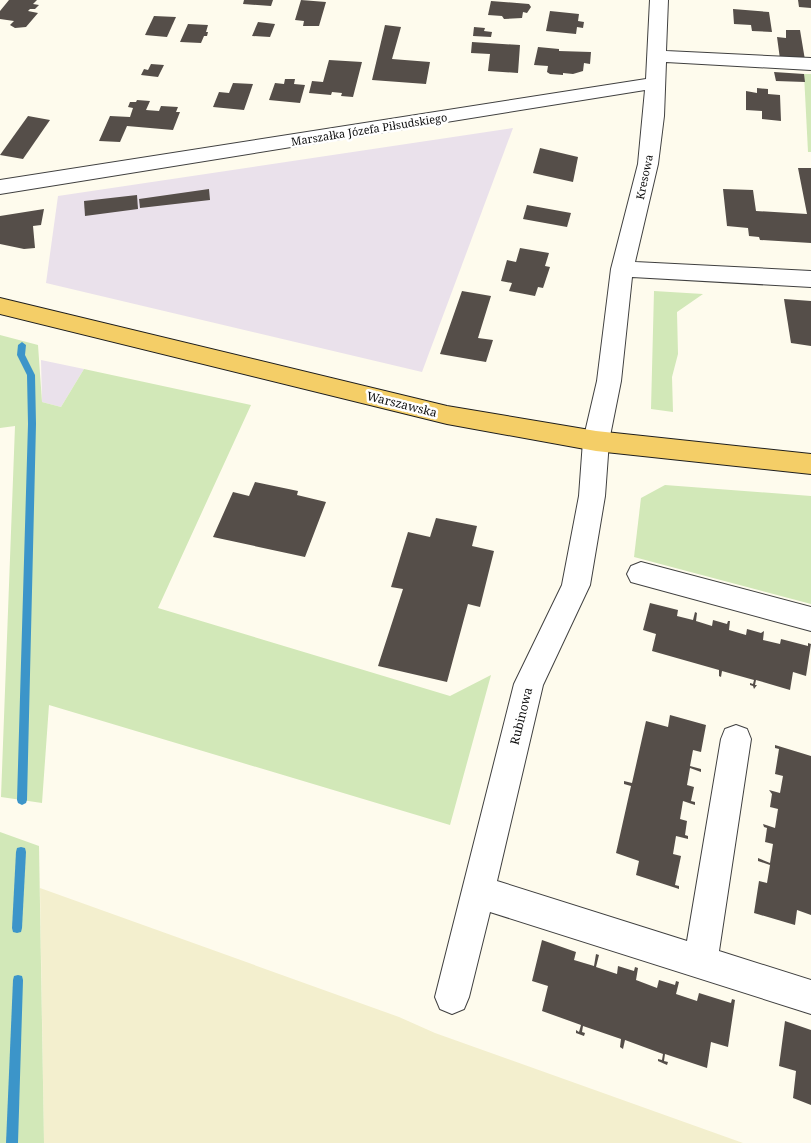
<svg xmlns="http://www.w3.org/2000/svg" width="811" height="1143" viewBox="0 0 811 1143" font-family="'Noto Serif',serif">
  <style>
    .industrial { fill: #eae1eb }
    .farmland { fill: #f3efce }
    .green { fill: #d2e8b8 }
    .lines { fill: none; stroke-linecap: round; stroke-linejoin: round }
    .stream { fill: #3c95c9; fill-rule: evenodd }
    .building { fill: #554e49 }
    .minor-casing { stroke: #404040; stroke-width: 2 }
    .major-casing { stroke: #1e1e1e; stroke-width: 2 }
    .minor { fill: #fff; fill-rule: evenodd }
    .major { fill: #f4ce67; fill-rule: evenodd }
    .labels { text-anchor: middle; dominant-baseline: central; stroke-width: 5; stroke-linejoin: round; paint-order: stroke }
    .far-street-label { font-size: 11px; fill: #0d0d0d; stroke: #fff }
    .street-label { font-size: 12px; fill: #0d0d0d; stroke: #fff }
  </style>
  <rect width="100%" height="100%" fill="#fefbed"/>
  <g class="industrial">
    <path d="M513,128L422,372L46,283L58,196Z"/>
    <path d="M41,360L84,369L61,407L42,402Z"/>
  </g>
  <path class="farmland" d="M40,888L399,1017L435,1033L743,1143H44Z"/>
  <g class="green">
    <path d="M804,74H811V152H808Z"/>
    <path d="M654,291L703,294L677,312L678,354L672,377L673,412L651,409Z"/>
    <path d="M0,335L38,345L42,402L61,407L84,369L251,405L158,608L450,696L491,675L450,825L49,705L42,803L1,797L15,426L0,428Z"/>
    <path d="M665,485L811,496V604L634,557L641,498Z"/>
    <path d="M0,832L39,846L44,1143H0Z"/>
  </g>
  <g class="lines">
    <g class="stream">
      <path d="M22,342L26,345L25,355L35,375L36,424L27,800L26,803L22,805L18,803L17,800L28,424L27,375L17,355L18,345Z"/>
      <path d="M21,847L25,848L26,852L22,928L21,932L17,933L13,932L12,928L16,852L17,848Z"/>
      <path d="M18,975L22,976L23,980L18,1143H6L13,980L14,976Z"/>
    </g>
  </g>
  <g class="building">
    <path d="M9,0H37L33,4L39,5L35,9H30L28,11L38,13L26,27L15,28L10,25L14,21L0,19V11Z"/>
    <path d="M244,0H273L271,6L243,4Z"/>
    <path d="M301,0L326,2L319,26H303L304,21L295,20Z"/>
    <path d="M798,0H811V8L799,7Z"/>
    <path d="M491,1L529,4L531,7L527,13L523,12L522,18L504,19L502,16L488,15Z"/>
    <path d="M733,9L769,12L772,32L752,31L751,25L734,24Z"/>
    <path d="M550,11L579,14L578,21L584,22L583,28L577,27L576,34L546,31Z"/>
    <path d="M154,16L176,17L167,37L145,35Z"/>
    <path d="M258,22L275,24L270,37L252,36Z"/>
    <path d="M188,24L208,25L206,32H208L207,36H204L201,43L180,42Z"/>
    <path d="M385,25L401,27L392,59L430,62L426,84L372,80Z"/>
    <path d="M474,27L485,28L484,31L492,32L491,37L473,36Z"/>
    <path d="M786,30H800L805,60L780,59L777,37L786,38Z"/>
    <path d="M472,42L520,45L518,73L488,71L490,54L471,53Z"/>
    <path d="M538,47L559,49V51L591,52L590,64L584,63L583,71L573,74L563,73V75L550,74L547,72L548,66L534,65Z"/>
    <path d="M329,60L362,62L353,97L341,96L342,93L332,92L331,95L309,93L312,81L323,82Z"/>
    <path d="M151,64L164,65L158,77L141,75L144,69L148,70Z"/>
    <path d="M774,72L804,74L805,82L776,81Z"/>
    <path d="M285,79H295L294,84L305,85L300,103L269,100L275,83L284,84Z"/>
    <path d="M233,83L253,84L244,110L213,107L219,92L229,93Z"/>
    <path d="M757,88L768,89V94L780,95L781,121L762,119V111L746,110V91L757,93Z"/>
    <path d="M137,100L150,101L146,110L159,111L161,106L178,107L176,112H180L173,130L127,126L120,142L99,141L110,116L130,117L133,108L128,107L130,102H136Z"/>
    <path d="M28,116L50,120L23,159L0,155Z"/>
    <path d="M540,148L578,157L573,182L533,173Z"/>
    <path d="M798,168H811V243L760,240L759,237L749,236L748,228L727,226L723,189L753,190L756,211L807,214Z"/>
    <path d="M209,189L210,200L140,208L139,199Z"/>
    <path d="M137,195L138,209L85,216L84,201Z"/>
    <path d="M527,205L571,213L567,227L523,219Z"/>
    <path d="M44,209L41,225L33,226L35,248L24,249L0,244V216Z"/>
    <path d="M520,248L549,253L545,266L550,267L543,288L538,287L535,296L509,291L512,283L501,281L507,260L516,262Z"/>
    <path d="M462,291L491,296L478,338L493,340L486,362L440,354Z"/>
    <path d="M784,299L811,301V346L791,343Z"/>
    <path d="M255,482L298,491L297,495L326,502L305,557L213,537L233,492L249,496Z"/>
    <path d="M436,518L477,526L472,546L494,551L480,607L468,604L447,682L378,666L403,589L391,587L408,532L430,537Z"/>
    <path d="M650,603L678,610L677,616L693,620L695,612L697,613L696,621L712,626L713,620L727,624L728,621H730L729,630L746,635L747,629L761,633L764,631L763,640L780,644L781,639L808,646V643L811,644L806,676L793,672L790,690L756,680L755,685H757L754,689L753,686L750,685V683L753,684L754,680L722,671L721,677L719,676V670L652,651L656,634L643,630Z"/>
    <path d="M670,715L706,725L701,752L693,750L690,766L701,769V772L690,768L687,785L694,787L691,801L695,802V805L683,801L680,819L687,821L685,835L688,836V839L676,836L673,854L681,856L675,885L679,886V889L636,875L639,861L616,853L631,786L624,784V781L632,783L646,721L668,727Z"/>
    <path d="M775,745L811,756V915L797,910L795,925L754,913L759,881L767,883L770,865L758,861V858L770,863L773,844L765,842L767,828L764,827L763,824L775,828L778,809L770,807L772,794L769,790L780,793L783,776L775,774L779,749L775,748Z"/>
    <path d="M542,940L576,952L574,960L594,966L596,954L599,955L596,967L617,974L618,966L634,971L635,967L638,968L636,980L657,988L659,980L675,985L676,981L679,982L676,994L697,1001L699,993L731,1003L732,999L735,1000L728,1047L711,1042L707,1068L665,1054L664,1061L668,1062L667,1065L658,1061V1059L662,1060L663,1054L625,1040L623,1049L620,1047L621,1039L583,1026L582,1032L585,1033L584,1036L576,1033V1030L579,1032L581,1025L542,1011L548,986L532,981Z"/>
    <path d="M785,1021L811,1030V1105L793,1098L796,1071L779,1066Z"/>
  </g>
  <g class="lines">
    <g class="minor-casing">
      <g id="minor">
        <path d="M650,0H668L666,51L811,58V70L666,62L664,116L658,164L635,262L811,271V287L632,277L621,381L609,441L605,496L590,585L543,685L497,881L687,941L721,739L725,729L736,725L747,729L751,739L719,951L811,980V1014L490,912L469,997L464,1009L452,1014L440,1009L435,997L514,684L562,585L579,496L583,441L597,381L611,269L638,164L645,90L0,194V180L646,79Z"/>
        <path d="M641,562L811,607V631L631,582L627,574L631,566Z"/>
      </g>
    </g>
    <g class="major-casing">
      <path id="major" d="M0,298L447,406L596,431L811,454V474L596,451L447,424L0,314Z"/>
    </g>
    <use href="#minor" class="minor"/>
    <use href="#major" class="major"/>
  </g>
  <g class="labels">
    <g class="far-street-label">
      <text transform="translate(369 129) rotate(-9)">Marszałka Józefa Piłsudskiego</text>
      <text transform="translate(644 177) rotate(-78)">Kresowa</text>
    </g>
    <g class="street-label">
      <text transform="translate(402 404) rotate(14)">Warszawska</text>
      <text transform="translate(521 716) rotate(-76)">Rubinowa</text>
    </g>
  </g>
</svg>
